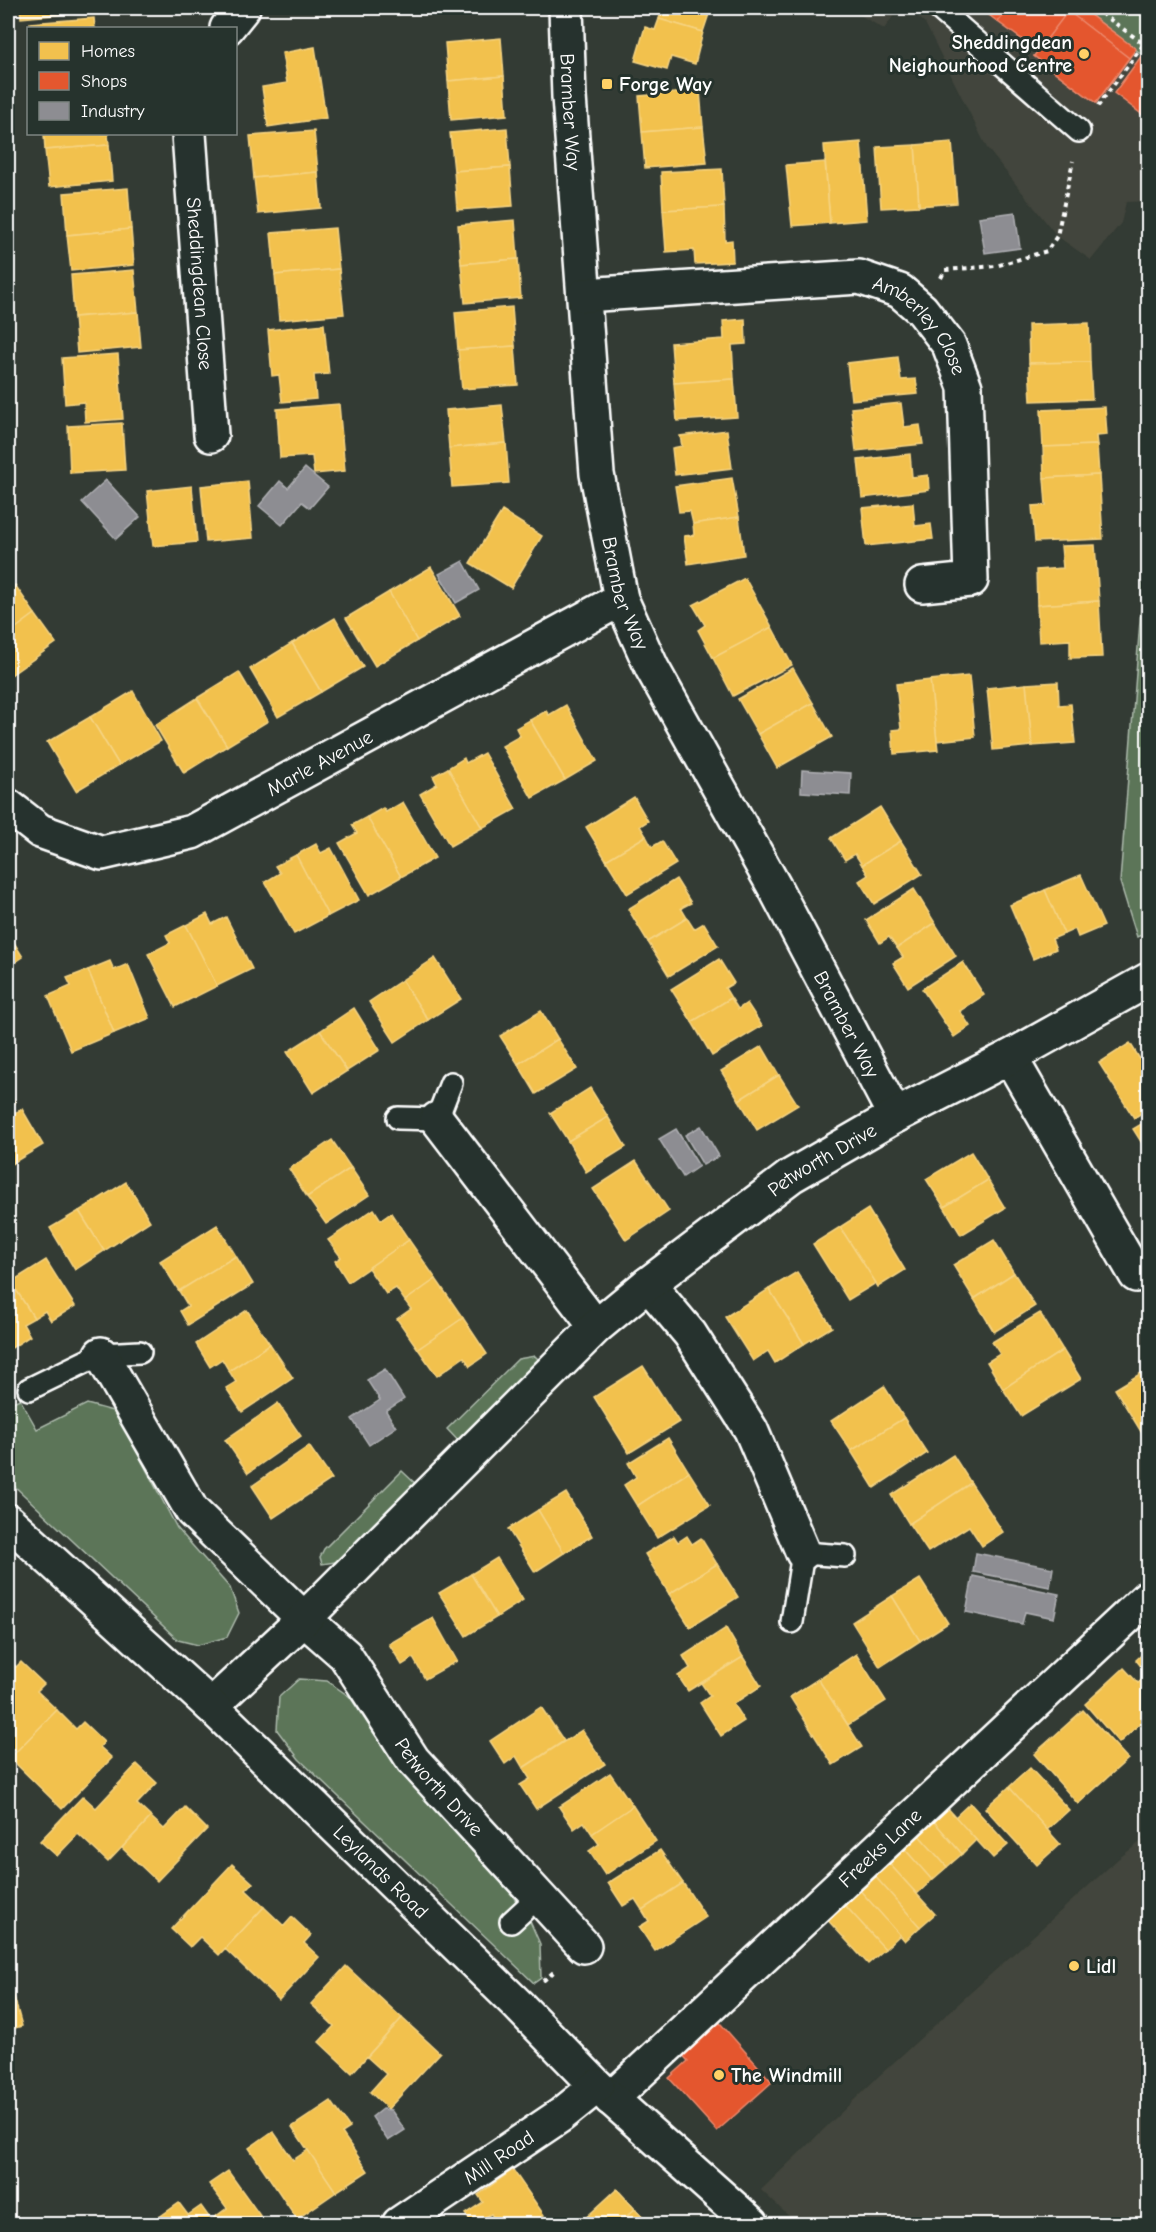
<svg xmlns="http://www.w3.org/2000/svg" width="1156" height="2232" viewBox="0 0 1156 2232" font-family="'Comic Neue',sans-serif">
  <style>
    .built { fill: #42453c }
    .green { fill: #5b7459; stroke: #adbaac; stroke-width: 1.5 }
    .homes { fill: #f2c14e; stroke: #f6d483; stroke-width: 1.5 }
    .shops { fill: #e4572e; stroke: #ec896d; stroke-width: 1.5 }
    .industry { fill: #8d8d92; stroke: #afafb3; stroke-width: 1.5 }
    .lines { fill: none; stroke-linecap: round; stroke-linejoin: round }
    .service-casing { stroke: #fff; stroke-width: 26 }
    .minor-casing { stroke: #fff; stroke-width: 38 }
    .tertiary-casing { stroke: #fff; stroke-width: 38 }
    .path { stroke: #fff; stroke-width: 4; stroke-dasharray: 4.5 4.5; stroke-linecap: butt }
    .service { stroke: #26332d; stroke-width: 21 }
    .minor { stroke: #26332d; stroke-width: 33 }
    .tertiary { stroke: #26332d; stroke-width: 33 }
    .poi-dot { fill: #ffd166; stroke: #26332d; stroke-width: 2 }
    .labels { text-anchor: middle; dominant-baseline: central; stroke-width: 6; stroke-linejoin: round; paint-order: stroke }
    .poi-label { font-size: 20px; font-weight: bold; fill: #fff; stroke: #26332d; text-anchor: start }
    .street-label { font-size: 20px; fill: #fff; stroke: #26332d }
  </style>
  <rect width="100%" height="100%" fill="#333b34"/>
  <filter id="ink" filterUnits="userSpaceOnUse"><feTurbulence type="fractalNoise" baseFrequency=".0167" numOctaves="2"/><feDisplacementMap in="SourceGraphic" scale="12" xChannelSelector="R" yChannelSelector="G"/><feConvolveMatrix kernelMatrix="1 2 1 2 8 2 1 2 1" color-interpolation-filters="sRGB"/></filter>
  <g filter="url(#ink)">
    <g class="built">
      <path d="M848,8H899L884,29Z"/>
      <path d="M908,8H1148V201L1126,202L1121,223L1091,260L1057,236L987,148L925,23Z"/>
      <path d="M1148,1836V2224H797L761,2190L881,2074L1118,1859Z"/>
    </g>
    <g class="green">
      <path d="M1087,8H1148V47L1143,55L1085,11Z"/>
      <path d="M1148,517V932L1137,937L1120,882Z"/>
      <path d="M535,1356L546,1367L464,1447L447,1429L518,1359Z"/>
      <path d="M20,1399L37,1429L87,1404L116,1412L177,1528L230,1588L239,1613L227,1637L198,1645L178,1640L8,1480V1404Z"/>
      <path d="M402,1471L420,1488L342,1561L322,1564L320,1557L324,1549Z"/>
      <path d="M299,1679L327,1681L350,1697L394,1763L497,1874L529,1919L540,1944L541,1978L534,1983L299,1759L277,1730L279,1697Z"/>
    </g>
    <g class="homes">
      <path d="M20,8H84L85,12L21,18Z"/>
      <path d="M662,8H711L703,32L659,19Z"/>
      <path d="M94,18L95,28H31L30,23Z"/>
      <path d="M659,19L703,32L695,64L671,57L667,70L635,61L645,27L655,30Z"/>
      <path d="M501,38L504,76L448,81L445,43Z"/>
      <path d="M315,47L326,118L268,127L262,87L287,83L282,53Z"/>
      <path d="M504,76L507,115L451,120L448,81Z"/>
      <path d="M700,91L703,127L642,132L639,96Z"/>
      <path d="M703,127L707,163L645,168L642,132Z"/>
      <path d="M507,128L510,167L454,171L450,133Z"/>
      <path d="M314,131L318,172L254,178L250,136Z"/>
      <path d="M44,134H108L109,145L45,150Z"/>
      <path d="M861,142L867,220L830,223L824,145Z"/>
      <path d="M952,142L957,203L919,206L915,145Z"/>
      <path d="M109,145L112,181L49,187L45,150Z"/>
      <path d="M915,145L919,206L881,208L877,147Z"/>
      <path d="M825,162L830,223L792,226L786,165Z"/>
      <path d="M510,167L513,206L457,210L454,171Z"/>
      <path d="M722,169L724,207L663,210L661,172Z"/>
      <path d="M318,172L321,208L258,214L254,178Z"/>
      <path d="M128,188L131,229L67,235L64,193Z"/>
      <path d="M724,207L725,241L732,240L733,262L695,264L694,250L666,252L663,210Z"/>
      <path d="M515,220L518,259L461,264L458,225Z"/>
      <path d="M335,228L339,269L275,275L271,233Z"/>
      <path d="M131,229L134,265L71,271L67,235Z"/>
      <path d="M518,259L521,298L465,303L461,264Z"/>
      <path d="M339,269L344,314L279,320L275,275Z"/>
      <path d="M134,270L138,312L74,317L71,275Z"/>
      <path d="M512,307L515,346L458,350L455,312Z"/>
      <path d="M138,312L141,347L77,353L74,317Z"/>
      <path d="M745,319L746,344L732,345L734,379L674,383L671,343L724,339L723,321Z"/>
      <path d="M1089,323L1090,362L1029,363L1028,325Z"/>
      <path d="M324,324L329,374L314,375L316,399L282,402L279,375L272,376L268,330Z"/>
      <path d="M515,346L518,385L462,389L458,350Z"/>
      <path d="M118,354L123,419L85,422L84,402L65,404L62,358Z"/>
      <path d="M898,357L901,380L916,379L918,394L851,400L847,363Z"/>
      <path d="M1090,362L1092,399L1031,401L1029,363Z"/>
      <path d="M734,379L737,417L677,421L674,383Z"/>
      <path d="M901,403L904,427L920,425L923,444L856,451L851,408Z"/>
      <path d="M339,404L345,471L314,474L312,456L280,458L277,409Z"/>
      <path d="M502,405L506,443L449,448L446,410Z"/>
      <path d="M1105,407L1107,435L1096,436L1097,445L1043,447L1041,410Z"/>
      <path d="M122,423L125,470L70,473L68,426Z"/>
      <path d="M727,430L732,468L675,475L672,448L682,446L680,436Z"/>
      <path d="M506,443L509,483L452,487L449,448Z"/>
      <path d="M1097,445L1099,475L1044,478L1043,447Z"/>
      <path d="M910,454L912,477L928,475L929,490L862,498L858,460Z"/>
      <path d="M1099,475L1103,539L1035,542L1032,506L1046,505L1044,478Z"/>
      <path d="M732,478L739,517L693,524L690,511L679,512L675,486Z"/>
      <path d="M248,481L253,538L206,542L201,486Z"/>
      <path d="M192,486L197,542L153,546L147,491Z"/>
      <path d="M913,503L915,526L931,524L933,539L866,546L862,508Z"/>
      <path d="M502,511L542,536L511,588L470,563Z"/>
      <path d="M739,517L744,555L688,564L684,536L694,535L693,524Z"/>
      <path d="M1095,545L1099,601L1037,605L1036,570L1063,568L1061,546Z"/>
      <path d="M431,567L460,616L417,641L389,592Z"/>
      <path d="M745,578L772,627L713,658L698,630L705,625L693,605Z"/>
      <path d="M15,585L35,614L8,634V590Z"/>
      <path d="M389,592L417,641L375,666L346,618Z"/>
      <path d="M1099,601L1102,657L1070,658V640L1039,642L1037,605Z"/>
      <path d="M35,614L56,643L8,677V634Z"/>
      <path d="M335,618L363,667L321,692L292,643Z"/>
      <path d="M772,627L792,665L733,696L713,658Z"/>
      <path d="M292,643L321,692L278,717L250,669Z"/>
      <path d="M793,668L813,703L758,734L738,699Z"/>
      <path d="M239,672L268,721L227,746L197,698Z"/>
      <path d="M969,676L975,737L937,741L930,680Z"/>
      <path d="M930,680L938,750L894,754L892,730L901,729L896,684Z"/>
      <path d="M1058,682L1059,705L1071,704L1075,743L1032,746L1026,684Z"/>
      <path d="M1026,684L1032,746L993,750L987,688Z"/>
      <path d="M133,691L161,741L119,765L90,717Z"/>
      <path d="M197,698L227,746L184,773L155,725Z"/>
      <path d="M813,703L832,737L777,768L758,734Z"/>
      <path d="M566,705L597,761L565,780L530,720L546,711L549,715Z"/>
      <path d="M90,717L119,765L76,791L47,742Z"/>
      <path d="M530,720L565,780L532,798L502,746L520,736L516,728Z"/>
      <path d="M484,753L516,809L482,828L448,768L464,758L466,763Z"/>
      <path d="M448,768L482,828L450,846L420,794L437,784L433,776Z"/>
      <path d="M634,797L648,821L640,826L646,836L606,860L586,827Z"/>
      <path d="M403,802L435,858L401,877L367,817L383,808L386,812Z"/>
      <path d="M880,807L901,841L862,865L855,854L845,860L831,838Z"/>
      <path d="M367,817L401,877L369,895L339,843L357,833L352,825Z"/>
      <path d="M646,836L652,847L662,841L676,864L627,894L606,860Z"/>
      <path d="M901,841L922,874L874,904L859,881L868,875L862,865Z"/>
      <path d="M316,844L321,853L331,848L359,900L328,916L296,855Z"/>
      <path d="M296,855L328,916L294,934L265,882L280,873L275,866Z"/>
      <path d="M1081,875L1104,926L1078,937L1075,929L1064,934L1045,890Z"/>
      <path d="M676,879L691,903L681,908L687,918L648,942L628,909Z"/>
      <path d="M914,889L935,923L897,948L889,937L880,943L866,920Z"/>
      <path d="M1045,890L1064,934L1052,939L1056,949L1033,959L1010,905Z"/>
      <path d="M207,914L212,924L226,917L252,969L217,986L186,925Z"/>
      <path d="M687,918L694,929L704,923L718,946L669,976L648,942Z"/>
      <path d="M935,923L956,956L908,987L893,963L903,957L897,948Z"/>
      <path d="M186,925L217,986L175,1007L148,954L170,943L166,935Z"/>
      <path d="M8,933L23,957L8,967Z"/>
      <path d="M435,958L461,999L428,1020L402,980Z"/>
      <path d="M719,959L734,983L725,988L731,998L692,1022L671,989Z"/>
      <path d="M110,961L114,970L128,964L150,1018L114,1033L88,970Z"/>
      <path d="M963,962L984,995L960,1011L970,1026L954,1037L922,989Z"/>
      <path d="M88,970L114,1033L71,1051L48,996L71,986L67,978Z"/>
      <path d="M402,980L428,1020L395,1042L369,1002Z"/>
      <path d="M731,998L738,1009L747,1003L762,1026L712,1056L692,1022Z"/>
      <path d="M354,1008L380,1050L347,1071L320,1031Z"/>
      <path d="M541,1011L558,1039L518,1064L500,1036Z"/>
      <path d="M320,1031L347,1071L313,1093L287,1052Z"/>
      <path d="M558,1039L577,1069L536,1094L518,1064Z"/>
      <path d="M1130,1043L1143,1064L1148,1060V1109L1134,1118L1099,1063Z"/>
      <path d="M762,1046L779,1075L739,1100L721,1071Z"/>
      <path d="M779,1075L798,1105L757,1130L739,1100Z"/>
      <path d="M8,1088L15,1103L8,1107Z"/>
      <path d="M590,1088L608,1117L568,1141L550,1113Z"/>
      <path d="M22,1109L43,1145L8,1166V1117Z"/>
      <path d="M608,1117L626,1147L586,1172L568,1141Z"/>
      <path d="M1148,1120V1150L1147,1151L1133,1129Z"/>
      <path d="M332,1140L351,1168L307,1197L289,1169Z"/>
      <path d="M971,1152L988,1180L944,1207L926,1179Z"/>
      <path d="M636,1161L669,1211L626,1240L593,1189Z"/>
      <path d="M351,1168L369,1195L326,1224L307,1197Z"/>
      <path d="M988,1180L1005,1208L961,1235L944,1207Z"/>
      <path d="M126,1182L150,1221L104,1251L79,1211Z"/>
      <path d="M374,1209L381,1220L391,1213L409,1240L348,1282L335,1261L341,1257L328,1240Z"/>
      <path d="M868,1209L905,1270L878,1287L840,1227Z"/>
      <path d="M79,1211L104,1251L75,1270L50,1228Z"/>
      <path d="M217,1225L236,1256L179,1291L160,1261Z"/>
      <path d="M840,1227L876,1283L848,1300L813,1244Z"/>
      <path d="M409,1240L436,1279L405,1301L396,1288L386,1294L368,1268Z"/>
      <path d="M994,1240L1014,1273L974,1299L953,1265Z"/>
      <path d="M236,1256L253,1284L188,1325L180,1311L188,1306L179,1291Z"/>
      <path d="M46,1260L75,1306L51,1321L45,1311L34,1318L11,1282Z"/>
      <path d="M797,1272L832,1327L804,1344L769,1289Z"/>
      <path d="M1014,1273L1035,1306L994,1332L974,1299Z"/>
      <path d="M436,1279L463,1318L418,1349L397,1319L411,1309L405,1301Z"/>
      <path d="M11,1282L34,1318L23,1324L30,1336L10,1349L8,1344V1284Z"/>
      <path d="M769,1289L804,1344L775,1363L768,1351L753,1361L725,1317Z"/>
      <path d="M247,1310L270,1344L229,1371L222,1359L210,1367L196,1344Z"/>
      <path d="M1040,1313L1063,1350L1003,1389L987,1362L1000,1354L992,1342Z"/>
      <path d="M463,1318L487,1354L470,1366L464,1357L437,1376L418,1349Z"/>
      <path d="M270,1344L293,1378L242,1412L226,1388L236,1382L229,1371Z"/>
      <path d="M1063,1350L1081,1379L1021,1416L1003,1389Z"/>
      <path d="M643,1366L679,1422L629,1453L594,1397Z"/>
      <path d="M1143,1372L1148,1380V1443L1115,1389Z"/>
      <path d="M884,1386L904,1418L851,1451L831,1421Z"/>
      <path d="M278,1403L301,1436L248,1473L225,1440Z"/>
      <path d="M904,1418L927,1453L874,1488L851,1451Z"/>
      <path d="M668,1438L689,1472L637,1506L624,1485L636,1477L628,1463Z"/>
      <path d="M309,1446L332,1479L273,1518L252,1486Z"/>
      <path d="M953,1455L971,1483L909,1524L891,1495Z"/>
      <path d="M689,1472L710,1505L657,1538L637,1506Z"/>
      <path d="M971,1483L1003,1532L982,1546L969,1526L928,1552L909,1524Z"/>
      <path d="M566,1493L592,1536L564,1553L538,1510Z"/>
      <path d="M538,1510L564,1553L535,1572L508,1529Z"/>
      <path d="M674,1536L678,1542L687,1536L692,1544L701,1538L717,1564L669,1594L645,1554Z"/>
      <path d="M497,1558L523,1600L497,1617L471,1574Z"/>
      <path d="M717,1564L738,1597L690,1627L669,1594Z"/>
      <path d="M471,1574L497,1617L466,1636L439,1593Z"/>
      <path d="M920,1579L948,1623L920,1641L892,1596Z"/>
      <path d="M892,1596L920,1641L880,1667L852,1622Z"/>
      <path d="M433,1618L457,1661L425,1679L413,1658L402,1665L389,1644Z"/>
      <path d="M726,1628L743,1657L688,1691L678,1676L690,1668L683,1656Z"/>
      <path d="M1148,1649V1675L1136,1660Z"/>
      <path d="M856,1654L886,1701L848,1725L818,1679Z"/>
      <path d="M743,1657L761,1686L733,1704L744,1721L721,1736L700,1703L710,1696L701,1683Z"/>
      <path d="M8,1659L16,1667L21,1662L44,1684L37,1691L57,1710L16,1752L8,1743Z"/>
      <path d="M1124,1668L1138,1683L1148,1675V1716L1119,1743L1085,1704Z"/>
      <path d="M818,1679L862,1747L833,1765L790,1697Z"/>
      <path d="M541,1707L564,1741L523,1768L516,1756L505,1764L490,1741Z"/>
      <path d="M57,1710L76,1729L83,1722L104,1742L100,1747L112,1758L62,1809L10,1758Z"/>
      <path d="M1083,1710L1128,1759L1078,1804L1034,1754Z"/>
      <path d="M582,1730L605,1764L536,1809L520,1785L530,1779L523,1768Z"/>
      <path d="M137,1764L157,1783L137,1804L151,1817L108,1862L78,1834L57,1856L40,1841L83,1796L96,1808Z"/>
      <path d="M1030,1768L1069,1810L1047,1830L1009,1787Z"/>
      <path d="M610,1773L633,1806L592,1834L584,1822L574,1829L559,1807Z"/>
      <path d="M1009,1787L1060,1844L1037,1865L985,1808Z"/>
      <path d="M970,1803L1008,1845L993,1858L955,1817Z"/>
      <path d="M945,1805L976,1840L962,1854L931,1818Z"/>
      <path d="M633,1806L656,1841L605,1875L589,1851L599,1844L592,1834Z"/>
      <path d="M185,1807L207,1829L157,1881L122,1848L151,1817L164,1829Z"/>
      <path d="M931,1818L962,1854L947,1867L915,1831Z"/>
      <path d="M915,1831L947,1867L932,1880L901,1845Z"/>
      <path d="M901,1845L932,1880L917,1894L885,1859Z"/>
      <path d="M660,1850L683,1883L642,1910L635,1899L623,1906L608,1883Z"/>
      <path d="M885,1859L935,1914L920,1927L871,1872Z"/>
      <path d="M232,1864L253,1883L246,1890L264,1907L219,1955L200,1937L190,1947L171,1929Z"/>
      <path d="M871,1872L920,1927L905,1941L856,1886Z"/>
      <path d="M683,1883L706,1917L655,1951L639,1927L649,1921L642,1910Z"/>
      <path d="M856,1886L900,1935L885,1949L840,1900Z"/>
      <path d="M840,1900L885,1949L868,1964L823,1915Z"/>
      <path d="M264,1907L284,1926L292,1917L311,1935L304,1943L319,1957L279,2000L225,1949Z"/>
      <path d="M346,1966L402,2018L352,2073L319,2042L334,2026L311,2004Z"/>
      <path d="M13,1993L22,2026L8,2030V1994Z"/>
      <path d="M402,2018L440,2053L388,2109L370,2092L386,2074L367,2057Z"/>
      <path d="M8,2046L14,2072L8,2074Z"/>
      <path d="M331,2101L350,2128L342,2133L368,2171L336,2192L292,2127Z"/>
      <path d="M273,2131L293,2160L308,2150L336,2192L297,2219L249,2148Z"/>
      <path d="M513,2170L544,2215L531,2224H498L491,2214L473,2224L465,2214L483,2202L478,2195Z"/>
      <path d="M228,2171L266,2224H214L211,2220L227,2208L209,2184Z"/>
      <path d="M617,2189L635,2209L618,2224H579Z"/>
      <path d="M179,2203L188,2215L201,2206L214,2224H163L158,2218Z"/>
      <path d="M635,2209L649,2224H618Z"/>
    </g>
    <g class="shops">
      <path d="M980,8H1087L1085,11L1136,49L1096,103L1034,56L1038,51Z"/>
      <path d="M980,8H1009L998,22Z"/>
      <path d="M1009,8H1071L1038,51L998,22Z"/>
      <path d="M1068,11L1129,58L1096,103L1034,56Z"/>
      <path d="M1148,47V119L1114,93Z"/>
      <path d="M713,2015L772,2082L717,2131L669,2078L688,2061L676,2048Z"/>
    </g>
    <g class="industry">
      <path d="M1015,212L1020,248L985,253L979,217Z"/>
      <path d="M305,468L328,487L310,508L302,502L282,525L259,506L280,481L288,488Z"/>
      <path d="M106,480L140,517L116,539L82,502Z"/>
      <path d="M463,561L479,590L456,603L439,574Z"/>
      <path d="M802,770L851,773L850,795L801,792Z"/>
      <path d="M701,1126L719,1156L703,1165L685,1135Z"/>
      <path d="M676,1129L699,1166L683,1177L659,1139Z"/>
      <path d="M385,1369L404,1399L386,1411L396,1427L369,1445L352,1419L380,1400L367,1380Z"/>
      <path d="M976,1553L1053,1568L1050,1587L973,1572Z"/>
      <path d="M973,1576L1059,1594L1054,1618L1025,1612L1022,1624L966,1612Z"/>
      <path d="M382,2109L391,2110L405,2130L388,2141L372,2117Z"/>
    </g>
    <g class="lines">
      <g class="service-casing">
        <g id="service">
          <path d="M938,8L1079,131"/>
          <path d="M398,1118L437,1119L451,1083"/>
          <path d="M29,1389L101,1354L140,1352"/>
          <path d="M792,1622L803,1553L845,1556"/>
          <path d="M511,1922L538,1897"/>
        </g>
      </g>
      <g class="minor-casing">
        <g id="minor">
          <path id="s1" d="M566,8L569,97L597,474L621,599L652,668L775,888L895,1116"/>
          <path d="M227,28L243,8"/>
          <path id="s2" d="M189,134L211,435"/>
          <path id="s3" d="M584,295L859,277L900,291L922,310L949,345L965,387L971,580L922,585"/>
          <path id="s4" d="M8,806L40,831L102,853L192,832L621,599"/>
          <path d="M1010,1057L1136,1275"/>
          <path d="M437,1119L596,1327"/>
          <path d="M648,1284L690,1334L751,1430L803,1553"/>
          <path id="s5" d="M101,1354L192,1511L304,1619L345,1655L413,1760L584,1946"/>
          <path id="s6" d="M211,1706L304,1619L596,1327L648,1284L791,1176L895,1116L1010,1057L1148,980"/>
          <path id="s7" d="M611,2099L1148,1597"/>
        </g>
      </g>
      <g class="tertiary-casing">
        <g id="tertiary">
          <path id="s8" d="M8,1521L211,1706L517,2004L597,2086L752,2224"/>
          <path id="s9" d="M399,2224L561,2115L597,2086"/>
        </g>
      </g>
      <g class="path">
        <path d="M1094,8L1144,44L1098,106"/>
        <path d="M941,278L945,270L996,266L1047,251L1057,236L1073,161"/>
        <path d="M543,1981L556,1970"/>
      </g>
      <use href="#service" class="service"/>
      <use href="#minor" class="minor"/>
      <use href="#tertiary" class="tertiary"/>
    </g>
  </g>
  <g class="poi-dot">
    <circle cx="1084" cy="54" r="6"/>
    <rect x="601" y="78" width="12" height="12" rx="3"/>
    <circle cx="1074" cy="1966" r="6"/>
    <circle cx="719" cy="2075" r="6"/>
  </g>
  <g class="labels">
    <g class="poi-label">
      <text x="1072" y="42" text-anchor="end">Sheddingdean<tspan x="1072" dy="23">Neighourhood Centre</tspan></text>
      <text x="619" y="84">Forge Way</text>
      <text x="1086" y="1966">Lidl</text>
      <text x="731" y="2075">The Windmill</text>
    </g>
    <g class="street-label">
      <text stroke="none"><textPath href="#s1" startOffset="104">Bramber Way</textPath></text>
      <text stroke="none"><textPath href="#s2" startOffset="150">Sheddingdean Close</textPath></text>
      <text stroke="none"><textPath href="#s3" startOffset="357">Amberley Close</textPath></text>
      <text stroke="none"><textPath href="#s1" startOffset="590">Bramber Way</textPath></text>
      <text stroke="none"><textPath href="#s4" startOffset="344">Marle Avenue</textPath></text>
      <text stroke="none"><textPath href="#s1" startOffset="1076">Bramber Way</textPath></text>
      <text stroke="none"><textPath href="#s6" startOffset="822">Petworth Drive</textPath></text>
      <text stroke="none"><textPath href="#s5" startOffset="554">Petworth Drive</textPath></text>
      <text stroke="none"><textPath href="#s7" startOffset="368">Freeks Lane</textPath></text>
      <text stroke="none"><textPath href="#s8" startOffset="512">Leylands Road</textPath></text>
      <text stroke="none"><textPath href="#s9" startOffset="120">Mill Road</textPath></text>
    </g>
  </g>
  <rect width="1156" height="2232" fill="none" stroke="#26332d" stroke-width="30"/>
  <rect x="15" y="15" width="1126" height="2202" fill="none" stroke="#fff" stroke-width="2" filter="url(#ink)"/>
  <rect x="27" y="27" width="210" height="108" fill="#26332d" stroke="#7d8581" stroke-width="1.5"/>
  <rect x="39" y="42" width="30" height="18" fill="#f2c14e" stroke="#7d8581" stroke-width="1.5"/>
  <text x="81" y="57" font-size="18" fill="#ffffff">Homes</text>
  <rect x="39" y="72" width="30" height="18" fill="#e4572e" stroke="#7d8581" stroke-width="1.5"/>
  <text x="81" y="87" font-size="18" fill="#ffffff">Shops</text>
  <rect x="39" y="102" width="30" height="18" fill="#8d8d92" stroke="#7d8581" stroke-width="1.5"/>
  <text x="81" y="117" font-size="18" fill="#ffffff">Industry</text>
</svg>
